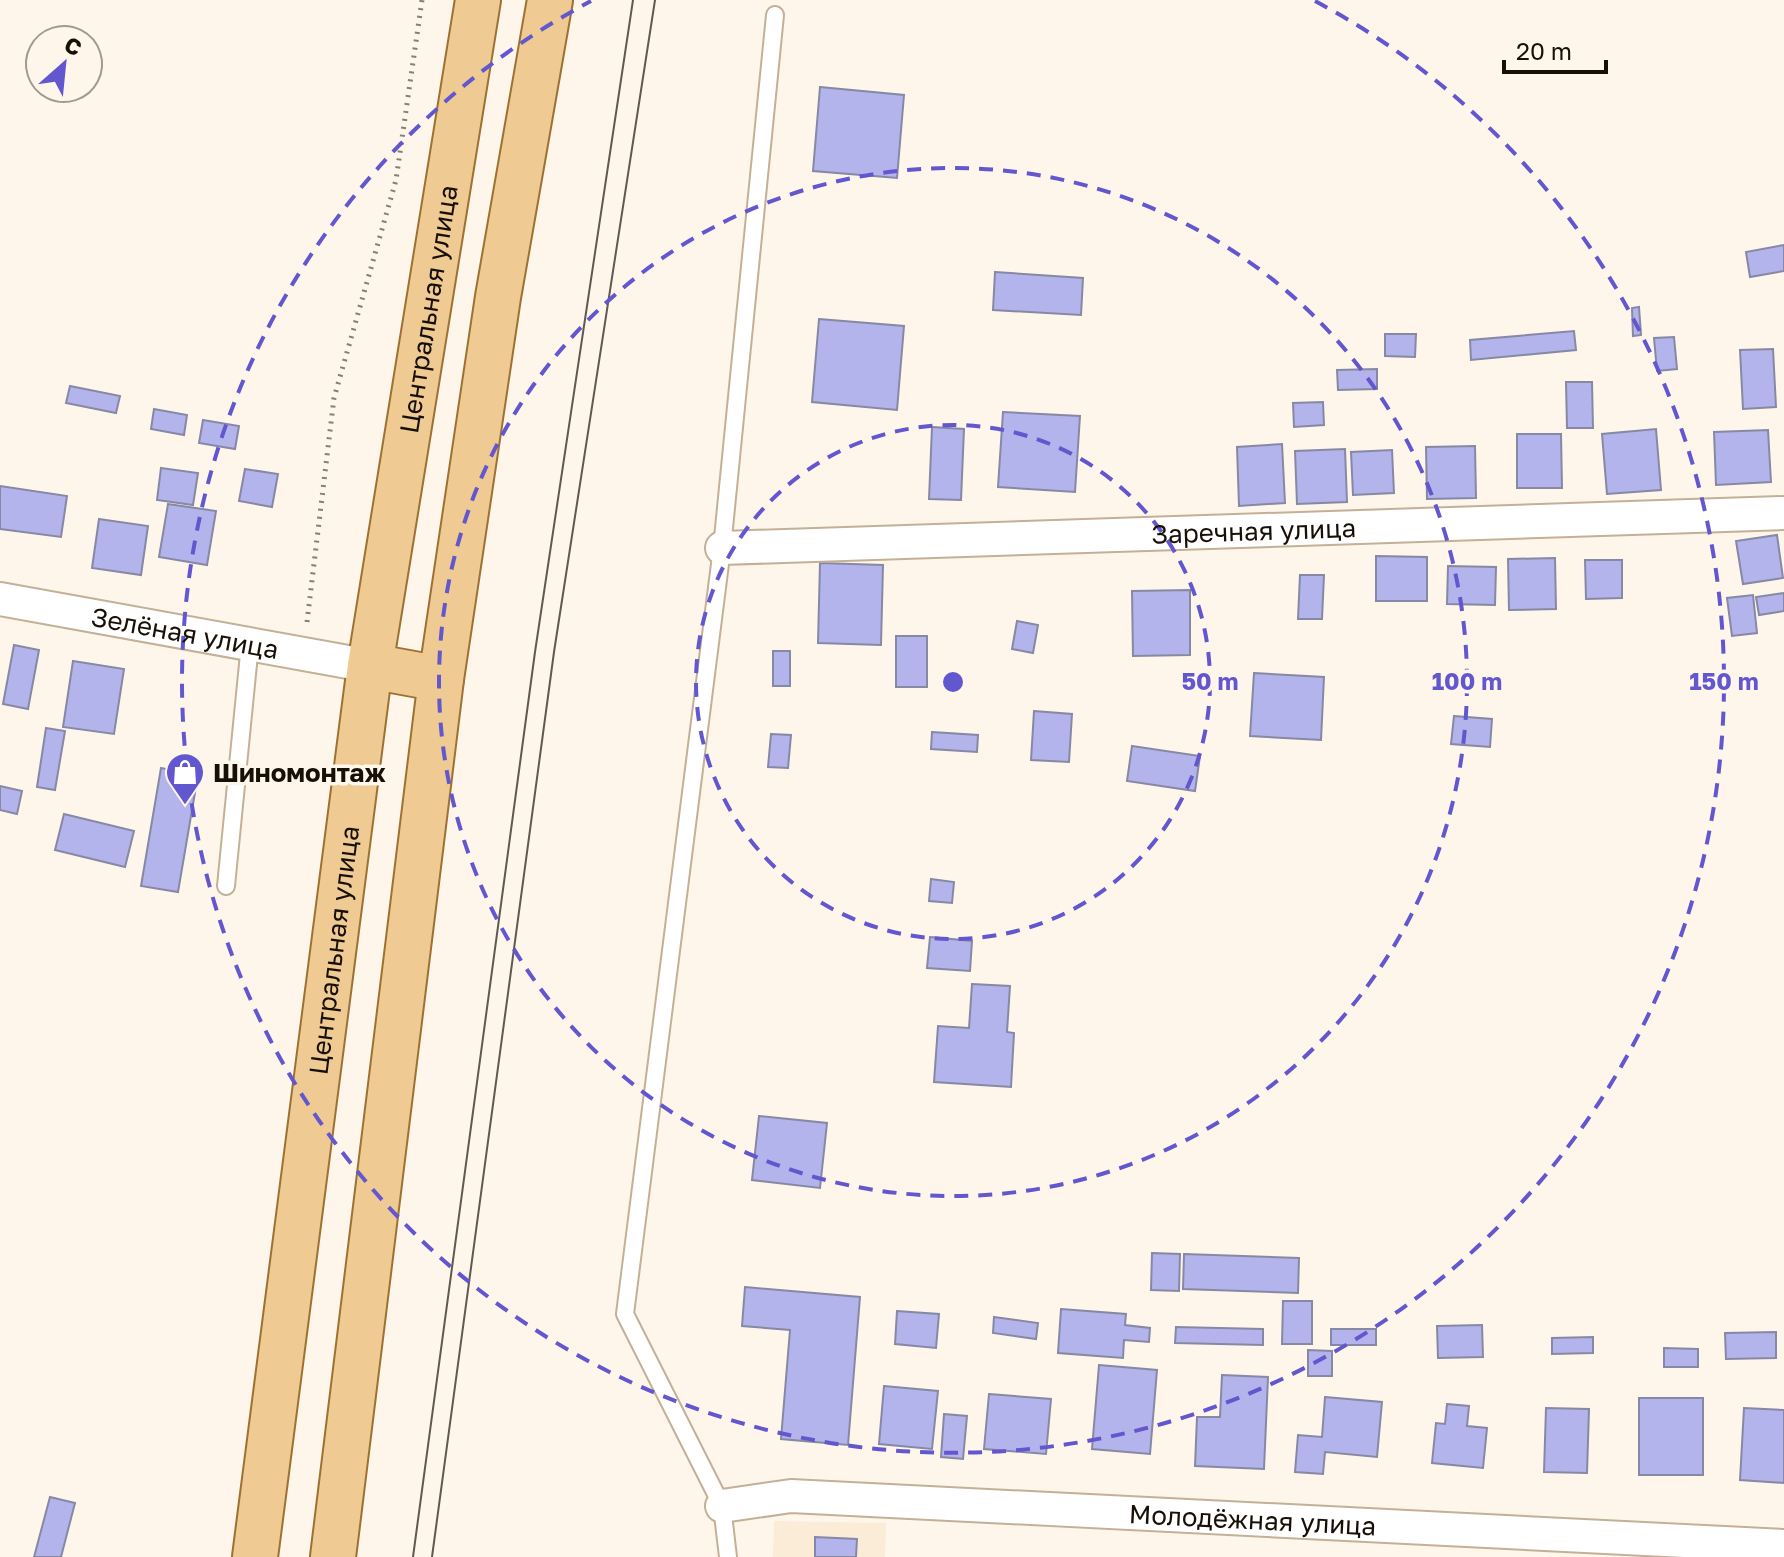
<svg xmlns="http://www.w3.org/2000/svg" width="1784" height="1557" viewBox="0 0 1784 1557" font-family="'Golos Text',sans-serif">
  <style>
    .built { fill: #fbecd8 }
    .building { fill: #b2b4eb; stroke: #8788a4; stroke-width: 2 }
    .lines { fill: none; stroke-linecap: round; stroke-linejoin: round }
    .lane-casing { stroke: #c3b096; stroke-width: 20 }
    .street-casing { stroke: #c3b096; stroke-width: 36 }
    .primary-casing { stroke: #9c7233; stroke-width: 48 }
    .path { stroke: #877f75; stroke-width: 5; stroke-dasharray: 2 6; stroke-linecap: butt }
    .lane { stroke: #fff; stroke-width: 16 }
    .street { stroke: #fff; stroke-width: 32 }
    .primary { stroke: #efca93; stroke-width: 44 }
    .tram { stroke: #60594f; stroke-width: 2 }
    .ring { fill: none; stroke: #6357d0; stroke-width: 4; stroke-dasharray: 14 10 }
    .labels { text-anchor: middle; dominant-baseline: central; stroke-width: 7; stroke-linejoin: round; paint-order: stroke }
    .street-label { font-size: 26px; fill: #171007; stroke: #fef6eb }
    .poi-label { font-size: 26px; font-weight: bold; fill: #171007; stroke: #fef6eb; text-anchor: start }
    .centre { fill: #6357d0; stroke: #fef6eb; stroke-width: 4 }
    .ring-label { font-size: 24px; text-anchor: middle; font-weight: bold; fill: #6357d0; stroke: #fef6eb; stroke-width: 7; stroke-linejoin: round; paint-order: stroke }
  </style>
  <rect width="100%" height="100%" fill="#fef6eb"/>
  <path class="built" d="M774,1521L886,1523L885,1557H773Z"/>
  <g class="building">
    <path d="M820,87L904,95L897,178L813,171Z"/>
    <path d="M1784,245V271L1750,277L1746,252Z"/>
    <path d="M995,272L1083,278L1081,315L993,310Z"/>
    <path d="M1639,307L1641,335L1633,336L1632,308Z"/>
    <path d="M819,319L904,326L897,410L812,402Z"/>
    <path d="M1574,331L1576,350L1471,360L1470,340Z"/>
    <path d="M1385,334H1416L1415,357L1385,356Z"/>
    <path d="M1674,337L1677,369L1657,371L1654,338Z"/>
    <path d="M1773,349L1776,407L1743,409L1740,350Z"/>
    <path d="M1377,369V389L1338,390L1337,370Z"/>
    <path d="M1566,382H1592L1593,428H1567Z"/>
    <path d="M70,386L120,396L116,413L66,403Z"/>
    <path d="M1323,402L1324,425L1294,427L1293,403Z"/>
    <path d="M154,409L187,415L184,435L151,429Z"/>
    <path d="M1003,412L1080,416L1075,492L998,487Z"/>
    <path d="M203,420L239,426L235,449L199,443Z"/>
    <path d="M932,427L964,429L961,500L929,499Z"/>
    <path d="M1656,429L1661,490L1607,494L1602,434Z"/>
    <path d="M1768,430L1771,482L1716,485L1714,432Z"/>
    <path d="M1517,434H1561L1562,488H1517Z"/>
    <path d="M1282,444L1285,503L1239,506L1237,447Z"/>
    <path d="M1475,446L1476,498L1427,499L1426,447Z"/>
    <path d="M1345,449L1347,502L1297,504L1295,451Z"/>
    <path d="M1392,450L1394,493L1353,495L1351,452Z"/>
    <path d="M161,468L198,473L193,505L157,500Z"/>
    <path d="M245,469L278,474L272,507L239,501Z"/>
    <path d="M0,486L67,496L61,537L0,529Z"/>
    <path d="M168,504L216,511L207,565L159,557Z"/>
    <path d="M99,519L148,526L141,575L92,568Z"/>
    <path d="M1777,535L1783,578L1743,584L1736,541Z"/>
    <path d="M1376,556L1427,557V601H1376Z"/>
    <path d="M1555,558L1556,609L1509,610L1508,559Z"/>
    <path d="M1585,560H1622V598L1586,599Z"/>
    <path d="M820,563L883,565L881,645L818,643Z"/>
    <path d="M1448,566L1496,567L1495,605L1447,604Z"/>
    <path d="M1300,575H1324L1322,619H1298Z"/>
    <path d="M1190,590V655L1133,656L1132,591Z"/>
    <path d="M1784,593V611L1759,615L1756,597Z"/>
    <path d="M1753,595L1757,633L1732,636L1727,598Z"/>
    <path d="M1017,621L1038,625L1033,653L1012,649Z"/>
    <rect x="896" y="636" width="31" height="51"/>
    <path d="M14,645L39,650L28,709L3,704Z"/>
    <rect x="773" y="651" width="17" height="35"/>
    <path d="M73,661L124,669L114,734L63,727Z"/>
    <path d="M1254,673L1324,677L1321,740L1250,736Z"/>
    <path d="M1034,711L1072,714L1069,762L1031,760Z"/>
    <path d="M1454,716L1492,719L1490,747L1451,744Z"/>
    <path d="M46,728L65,731L55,790L37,787Z"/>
    <path d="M932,732L978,735L977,752L931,749Z"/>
    <path d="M771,734L791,735L788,768L768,767Z"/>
    <path d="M1132,746L1200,756L1195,791L1127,781Z"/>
    <path d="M161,768L198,775L178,892L141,886Z"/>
    <path d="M0,786L22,791L17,814L0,810Z"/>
    <path d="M64,814L134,831L125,867L55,850Z"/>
    <path d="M931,879L954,882L952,903L929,901Z"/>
    <path d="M930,937L972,941L970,971L927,968Z"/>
    <path d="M972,984L1010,986L1007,1032L1014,1033L1011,1087L934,1082L938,1026L969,1028Z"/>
    <path d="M759,1116L827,1123L820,1188L752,1180Z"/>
    <path d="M1152,1253L1180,1254L1179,1291L1151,1290Z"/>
    <path d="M1184,1254L1299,1258L1298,1293L1183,1289Z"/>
    <path d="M745,1287L860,1297L848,1445L781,1439L790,1330L742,1326Z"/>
    <path d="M1283,1301H1312V1344H1282Z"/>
    <path d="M1061,1309L1126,1314L1125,1325L1150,1328L1149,1342L1124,1340L1123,1358L1058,1353Z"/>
    <path d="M897,1311L939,1314L936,1348L895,1344Z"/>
    <path d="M994,1317L1038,1323L1036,1339L993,1333Z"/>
    <path d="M1482,1325L1483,1357L1438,1358L1437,1326Z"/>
    <path d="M1176,1327L1263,1329V1345L1175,1343Z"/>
    <rect x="1331" y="1329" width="45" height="16"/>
    <path d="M1776,1332V1358L1726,1359L1725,1333Z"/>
    <path d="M1593,1337V1353L1552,1354V1338Z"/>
    <path d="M1664,1348L1698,1349V1367H1664Z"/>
    <path d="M1308,1350L1332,1351V1376H1308Z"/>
    <path d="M1099,1365L1157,1370L1150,1454L1092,1449Z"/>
    <path d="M1222,1375L1268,1377L1264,1469L1195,1466L1197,1417H1220Z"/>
    <path d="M884,1386L938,1391L932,1449L879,1444Z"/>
    <path d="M989,1394L1051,1399L1046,1454L984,1449Z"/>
    <path d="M1325,1397L1382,1402L1377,1457L1325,1452L1323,1474L1295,1472L1298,1435L1322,1437Z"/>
    <rect x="1639" y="1398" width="64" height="77"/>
    <path d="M1447,1404L1469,1406L1467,1426L1487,1428L1483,1468L1432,1463L1436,1423L1445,1424Z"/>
    <path d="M1546,1408L1589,1409L1587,1473L1544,1472Z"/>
    <path d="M1744,1408L1784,1410V1483L1740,1480Z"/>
    <path d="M944,1414L967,1416L963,1459L941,1457Z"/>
    <path d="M50,1497L75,1503L61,1557H34Z"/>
    <path d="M815,1537L857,1539L856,1557H815Z"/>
  </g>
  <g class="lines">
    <g class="lane-casing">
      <g id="lane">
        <path d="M226,886L250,644"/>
        <path d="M728,1557L722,1506L625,1314L722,548L775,15"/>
      </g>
    </g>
    <g class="street-casing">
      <g id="street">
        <path id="s1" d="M722,548L1784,513"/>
        <path id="s2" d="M0,599L370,666"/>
        <path id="s3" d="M722,1506L791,1496L1784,1546"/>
      </g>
    </g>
    <g class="primary-casing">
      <g id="primary">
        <path d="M370,666L441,679"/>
        <path id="s4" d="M255,1557L370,666L478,0"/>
        <path d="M333,1557L441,679L498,297L550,0"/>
      </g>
    </g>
    <path class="path" d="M307,622L334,398L396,180L422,0"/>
    <use href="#lane" class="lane"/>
    <use href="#street" class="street"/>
    <use href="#primary" class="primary"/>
    <g class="tram">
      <path d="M413,1557L535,652L633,0"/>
      <path d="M432,1557L554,652L655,0"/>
    </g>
  </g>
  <g class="ring">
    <circle cx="953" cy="682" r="257"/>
    <circle cx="953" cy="682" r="514"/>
    <path d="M1315 1A771 771 0 1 1 591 1"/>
  </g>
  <defs>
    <g id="shop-pin" transform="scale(2)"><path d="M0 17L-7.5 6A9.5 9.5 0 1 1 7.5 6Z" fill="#6357d0" stroke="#fef6eb"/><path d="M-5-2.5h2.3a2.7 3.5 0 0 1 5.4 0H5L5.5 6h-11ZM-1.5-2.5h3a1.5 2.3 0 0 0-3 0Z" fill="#fff"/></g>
  </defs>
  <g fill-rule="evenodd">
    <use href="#shop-pin" x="185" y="772"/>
  </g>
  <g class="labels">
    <g class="street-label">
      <text stroke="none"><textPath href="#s4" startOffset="1260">Центральная улица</textPath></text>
      <text stroke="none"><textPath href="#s1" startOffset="532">Заречная улица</textPath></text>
      <text stroke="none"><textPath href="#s2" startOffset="188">Зелёная улица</textPath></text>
      <text stroke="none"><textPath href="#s4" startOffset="612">Центральная улица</textPath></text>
      <text stroke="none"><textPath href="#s3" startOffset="532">Молодёжная улица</textPath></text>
    </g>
    <g class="poi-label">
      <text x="213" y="772">Шиномонтаж</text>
    </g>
  </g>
  <circle cx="953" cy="682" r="12" class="centre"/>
  <g class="ring-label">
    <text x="1210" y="690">50 m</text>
    <text x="1467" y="690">100 m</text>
    <text x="1724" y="690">150 m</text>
  </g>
  <g transform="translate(64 64) rotate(27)"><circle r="38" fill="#fef6eb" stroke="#a29a90" stroke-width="2"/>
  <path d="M0-6L14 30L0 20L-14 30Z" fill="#6357d0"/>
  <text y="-12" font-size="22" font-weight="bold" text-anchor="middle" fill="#171007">С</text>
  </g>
  <path d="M1504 60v12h102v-12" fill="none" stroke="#171007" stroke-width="4"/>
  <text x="1516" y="60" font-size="24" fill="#171007" stroke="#fef6eb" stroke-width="6" paint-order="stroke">20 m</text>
</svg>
